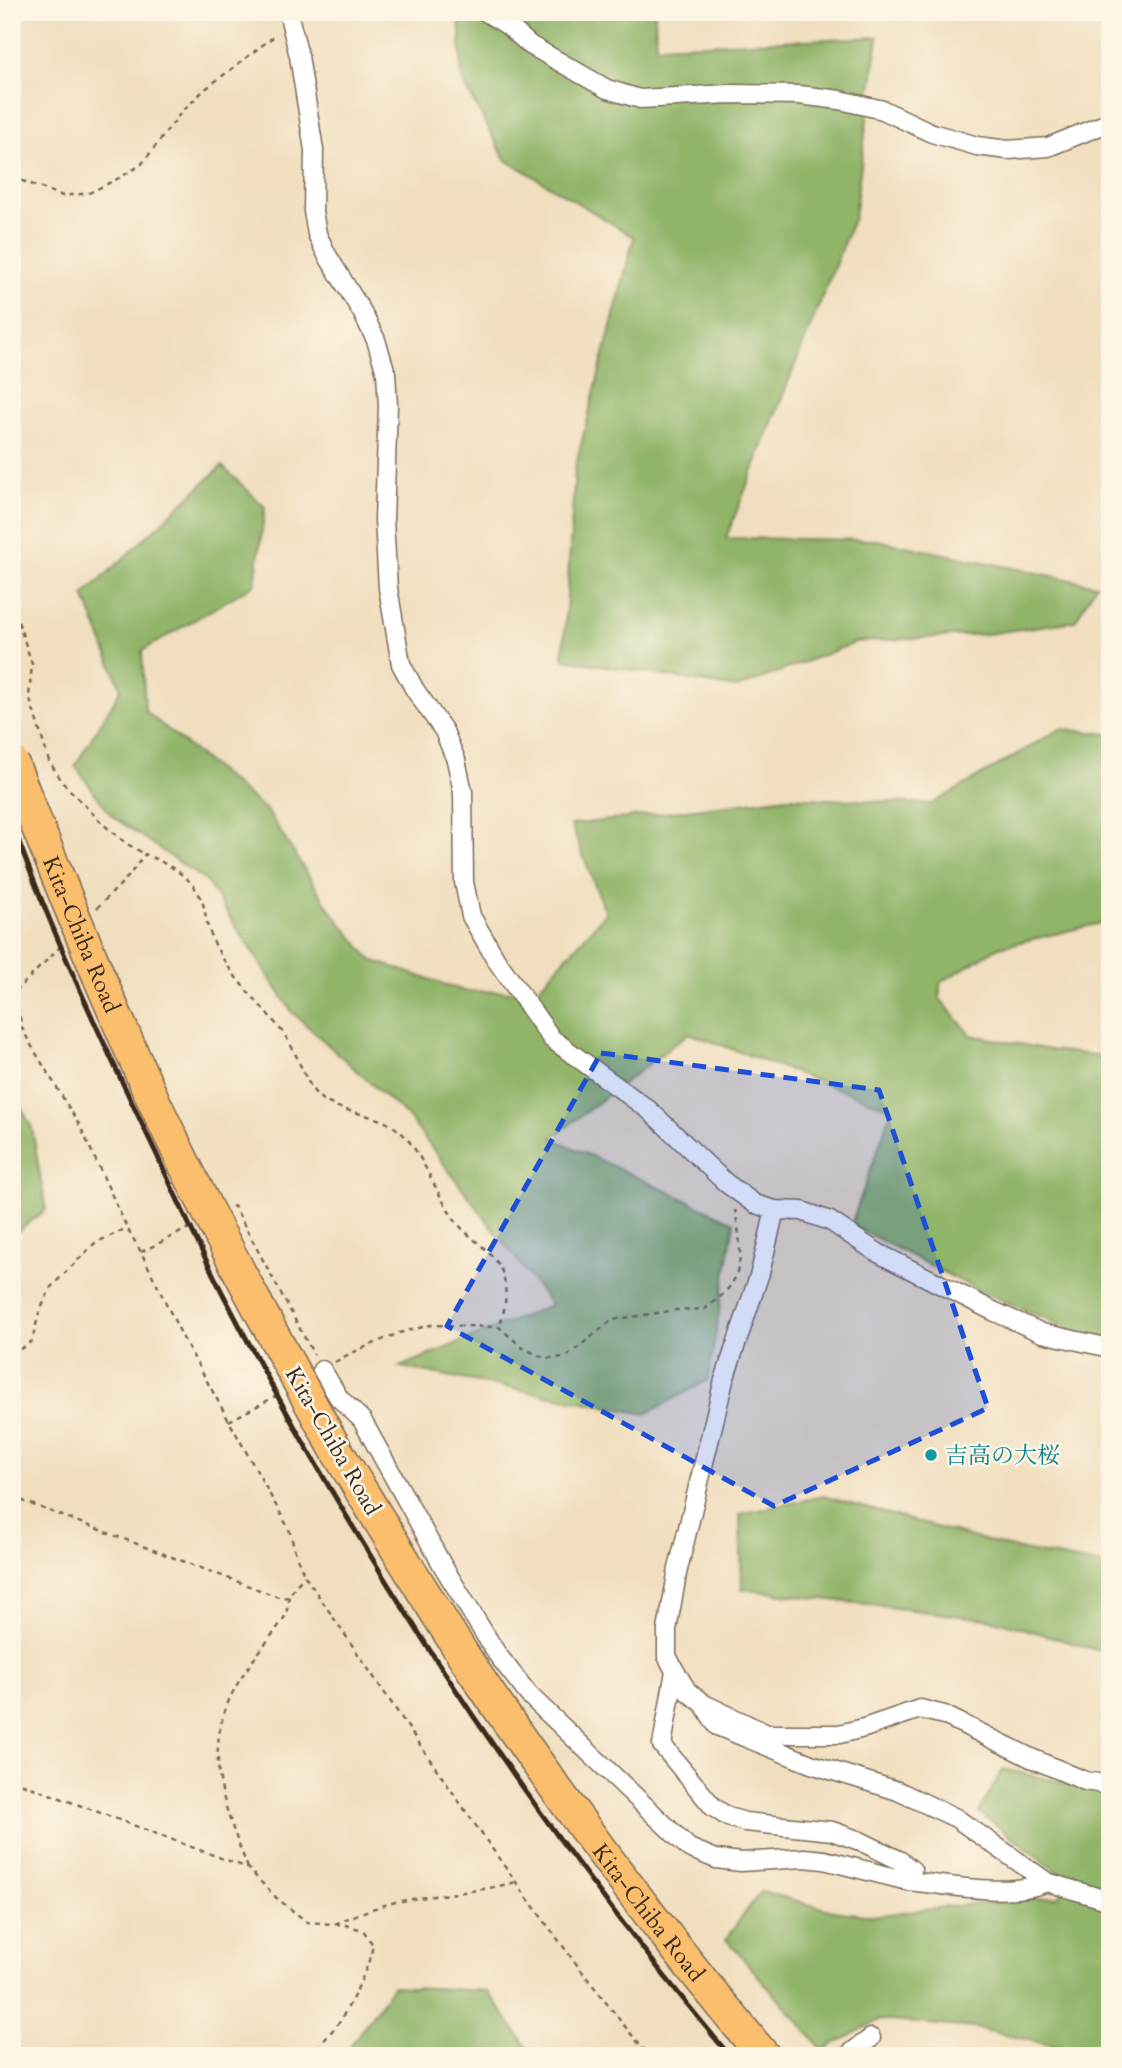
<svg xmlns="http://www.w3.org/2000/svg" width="1122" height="2068" viewBox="0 0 1122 2068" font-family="Cardo,'Noto Serif JP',serif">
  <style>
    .forest { fill: #90b468; stroke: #666f43; stroke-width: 2 }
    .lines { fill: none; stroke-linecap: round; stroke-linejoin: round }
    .street-casing { stroke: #7a6956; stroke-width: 21 }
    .highway-casing { stroke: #7a6956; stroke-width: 35 }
    .path { stroke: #7a6956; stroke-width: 2.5; stroke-dasharray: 5 5; stroke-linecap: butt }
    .street { stroke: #fff; stroke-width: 18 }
    .highway { stroke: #fabe6d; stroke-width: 32 }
    .rail { stroke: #3b2a1e; stroke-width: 5 }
    .highway-bridge-casing { stroke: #7a6956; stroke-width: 35; stroke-linecap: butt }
    .highway-bridge { stroke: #fabe6d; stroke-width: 32 }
    .marked { fill: #1d4ed8; fill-opacity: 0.2; stroke: #1d4ed8; stroke-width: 5; stroke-dasharray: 14 9; stroke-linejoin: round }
    .culture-dot { fill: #0f9aa8; stroke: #fcf5e5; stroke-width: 2.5 }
    .labels { text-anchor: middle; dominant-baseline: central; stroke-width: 5; stroke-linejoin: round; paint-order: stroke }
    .street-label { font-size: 23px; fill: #3b2a1e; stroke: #fcf5e5 }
    .culture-label { font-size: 23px; fill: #0d838f; stroke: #fcf5e5; text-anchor: start }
  </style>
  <rect width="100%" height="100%" fill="#fcf5e5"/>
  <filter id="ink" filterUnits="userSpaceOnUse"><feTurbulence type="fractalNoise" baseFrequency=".0143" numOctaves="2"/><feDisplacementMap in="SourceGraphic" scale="14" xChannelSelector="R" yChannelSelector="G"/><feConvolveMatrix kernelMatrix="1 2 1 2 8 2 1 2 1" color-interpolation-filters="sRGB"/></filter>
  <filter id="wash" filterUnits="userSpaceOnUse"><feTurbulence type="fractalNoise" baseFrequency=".00686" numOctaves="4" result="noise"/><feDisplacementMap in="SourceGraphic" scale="28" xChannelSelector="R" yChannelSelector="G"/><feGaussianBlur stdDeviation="1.57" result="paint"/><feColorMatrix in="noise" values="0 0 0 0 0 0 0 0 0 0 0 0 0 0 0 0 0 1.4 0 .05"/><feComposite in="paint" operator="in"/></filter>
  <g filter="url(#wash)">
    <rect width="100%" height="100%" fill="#f0debe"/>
    <g class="forest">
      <path d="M459,12H655L656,46L878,37L854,217L726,538L876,540L1096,585L1075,621L987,634L857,642L737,688L563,659L575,468L634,237L505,159L462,80Z"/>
      <path d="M222,466L265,507L255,584L142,651L145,711L267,811L331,911L371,960L464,991L535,992L606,913L571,825L787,797L932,804L1060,729L1110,734V921L999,947L940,983V999L971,1035L1051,1050L1110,1057V1341L1101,1342L976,1289L851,1225L892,1109L689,1033L552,1138L734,1222L708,1380L646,1414L400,1367L551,1305L409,1118L292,1012L206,881L112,816L75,766L121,689L84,595Z"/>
      <path d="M12,1090L32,1128L46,1210L18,1231L12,1240Z"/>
      <path d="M823,1496L1012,1548L1110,1566V1654L994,1620L742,1589L740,1514Z"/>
      <path d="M1003,1769L1110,1793V2056H1099L975,2028L879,2020L823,2050L726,1939L761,1891L833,1911L872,1916L962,1905L1058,1897L1069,1881L979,1812Z"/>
      <path d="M393,1986L488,1991L533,2056H343Z"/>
    </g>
  </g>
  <g filter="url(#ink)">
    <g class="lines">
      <g class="street-casing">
        <g id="street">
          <path d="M288,12L299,56L314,150L313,211L317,234L327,255L362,312L376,340L386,373L388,406L384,520L388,588L401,664L415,690L444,731L456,760L463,792L464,882L471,916L497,961L552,1039L649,1110L726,1183L755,1204L775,1210L802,1211L830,1221L878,1253L993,1311L1042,1333L1110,1348"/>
          <path d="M486,12L507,25L530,45L607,89L640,99L729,94L799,95L840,100L883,110L932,133L977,146L1008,150L1048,147L1110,122"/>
          <path d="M775,1210L760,1273L724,1380L678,1569L667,1630V1656L675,1671L688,1692L704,1704L767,1734H839L864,1728L920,1709L944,1715L1031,1758L1085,1781L1110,1785"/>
          <path d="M322,1370L339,1398L362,1420L444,1568L497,1654L529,1695L689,1848L716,1859L741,1862L804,1858L824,1860L908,1881L912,1870L899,1860L860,1841L832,1831L745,1822L728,1817L713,1807L662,1745L675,1671"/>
          <path d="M704,1705L717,1726L811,1764L898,1791L956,1818L1047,1882L1110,1901"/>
          <path d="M908,1881C949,1885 1010,1898 1047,1882"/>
          <path d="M847,2056L871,2038"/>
        </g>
      </g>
      <g class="highway-casing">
        <g id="highway">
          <path id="s1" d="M338,1453C385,1529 430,1605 479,1679C567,1809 663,1936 764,2056"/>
        </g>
      </g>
      <g class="path">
        <path d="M12,177L63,196L89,193L119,178L141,165L180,114L204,90L277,34"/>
        <path d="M12,595L19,591"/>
        <path d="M12,603L32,664L29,696L49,761L63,783L103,824L127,844L145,854"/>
        <path d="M97,908L128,877L145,854C167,864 191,875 201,899C206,909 205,920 209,930C213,941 219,954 226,963C243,990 268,1011 286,1037C297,1053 305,1081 316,1094C334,1113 373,1112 394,1127C421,1144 436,1198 458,1224C472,1241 497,1253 503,1275C508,1293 505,1311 499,1327"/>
        <path d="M61,946L15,992L22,1028L31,1045L80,1126L127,1228L141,1252L183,1338L289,1529L297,1558L305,1576C416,1738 524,1904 649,2056"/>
        <path d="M12,972L15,992"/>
        <path d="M232,1207L234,1206L314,1355"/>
        <path d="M141,1252L191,1227"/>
        <path d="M12,1355L32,1341L39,1313L51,1287L95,1243L127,1228"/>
        <path d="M335,1362L349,1354L399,1333L431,1325L499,1327L523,1348L545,1358L566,1357L612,1320L676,1310L705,1309C713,1302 724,1295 730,1286C746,1265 739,1233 735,1210"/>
        <path d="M229,1421L278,1395"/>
        <path d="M12,1497L281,1598L288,1597"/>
        <path d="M12,1780L248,1868L274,1896L307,1922L345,1925L363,1930L373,1945C369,1968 350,2006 337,2025C329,2035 319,2044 315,2056"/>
        <path d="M248,1868C226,1812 203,1757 230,1698C244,1668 266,1645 284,1618C288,1612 287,1604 289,1597C292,1589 299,1582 305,1576"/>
        <path d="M335,1924C355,1915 375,1907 396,1902C436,1894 476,1893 515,1882"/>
        <path d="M283,2056L317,2049"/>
      </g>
      <use href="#street" class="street"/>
      <use href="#highway" class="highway"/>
      <path class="rail" d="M12,823C53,936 104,1045 156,1153C178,1201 200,1249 224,1296C364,1566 534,1823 730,2056"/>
      <g class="highway-bridge-casing">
        <g id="highway-bridge">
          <path id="s2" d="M12,762C56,874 101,986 151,1095C208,1217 273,1336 338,1453"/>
        </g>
      </g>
      <use href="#highway-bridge" class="highway-bridge"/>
    </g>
  </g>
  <path class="marked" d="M601,1053L879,1090L988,1408L774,1506L447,1326Z"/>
  <circle class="culture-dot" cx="931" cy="1455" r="7"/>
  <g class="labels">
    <g class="street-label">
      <text stroke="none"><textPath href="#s2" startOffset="186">Kita-Chiba Road</textPath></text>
      <text transform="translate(333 1441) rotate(60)">Kita-Chiba Road</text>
      <text stroke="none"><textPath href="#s1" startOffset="555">Kita-Chiba Road</textPath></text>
    </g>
    <g class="culture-label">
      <text x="945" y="1455">吉高の大桜</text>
    </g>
  </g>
  <rect width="1122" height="2068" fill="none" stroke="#fcf5e5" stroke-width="42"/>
</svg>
